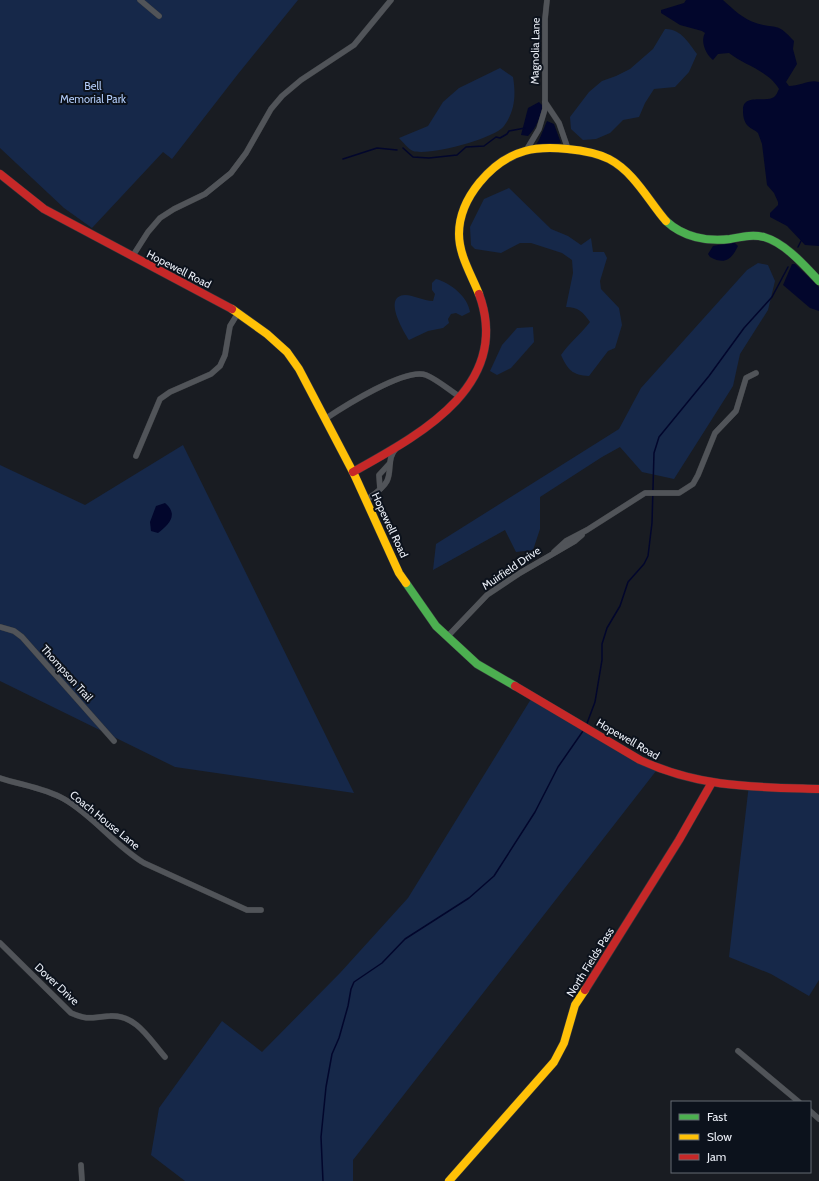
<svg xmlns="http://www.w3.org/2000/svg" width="819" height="1181" viewBox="0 0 819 1181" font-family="Cabin,sans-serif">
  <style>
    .green { fill: #162849 }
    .water { fill: #02062c }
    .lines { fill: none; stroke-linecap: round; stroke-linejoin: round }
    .stream { stroke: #02062c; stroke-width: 1.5 }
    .street-casing { stroke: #36393d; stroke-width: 6 }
    .fast-casing { stroke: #36393d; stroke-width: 9 }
    .slow-casing { stroke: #36393d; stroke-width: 9 }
    .jam-casing { stroke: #36393d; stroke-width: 9 }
    .street { stroke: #515459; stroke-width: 5.5 }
    .fast { stroke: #4caf50; stroke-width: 8 }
    .slow { stroke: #ffc107; stroke-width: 8 }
    .jam { stroke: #c62828; stroke-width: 8 }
    .labels { text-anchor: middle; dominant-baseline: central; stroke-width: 4; stroke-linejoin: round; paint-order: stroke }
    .street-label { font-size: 11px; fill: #e9edf5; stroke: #0c121c }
    .park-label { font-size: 11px; fill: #b3cdfa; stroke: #0c121c }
  </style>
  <rect width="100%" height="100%" fill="#191c22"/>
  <g class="green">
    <path d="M0,0H298L238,74L172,159L163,152L92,228L64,208L0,148Z"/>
    <path d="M665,29C680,28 689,43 697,54L689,72L675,87L654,89L645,103L639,117L623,120L610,133L596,139L583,140L571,129L570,117L589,92L602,81L616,76L630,69L653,49Z"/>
    <path d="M500,68L513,77C516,95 515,111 504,126C494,139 429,156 413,151C408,149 403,142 399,138L428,126L443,102L459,88Z"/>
    <path d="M509,188L551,229L568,236L581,245L591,238L593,252H604L607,258L600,281L601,289L619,308L622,325L615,348L608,351L589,376C572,375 568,370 561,355C569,343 581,334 590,322C583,312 578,307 566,307L573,273L572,260L562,253L531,243H520L501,253L475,249L471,245L470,227L484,199Z"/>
    <path d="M758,263L768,265L775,281L768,310L740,354L733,386L674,479L642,472L620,447L602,457L540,497V529L533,550L516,552L505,530L433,570L436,544L619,429L641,388L747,270Z"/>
    <path d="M436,279C451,283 468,297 470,312L462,316L456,313L451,314L448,319L449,323L443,328L428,331L409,340C404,332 382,296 405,295C414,295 423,301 433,301L435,294L432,290V283Z"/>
    <path d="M533,327L534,342L511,368L497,375L490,371L502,345L517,328Z"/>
    <path d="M183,445L354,793L175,767L0,681V465L85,505Z"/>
    <path d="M531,699L656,771L353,1160V1181H185L151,1155L159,1108L222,1021L262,1052L340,973L408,898Z"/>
    <path d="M749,784L819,793V980L809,996L771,974L729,957Z"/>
  </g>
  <g class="water">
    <path d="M686,0H723C733,9 743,19 756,23C778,30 776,21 794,41L793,49L797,64L786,82L789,86C800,86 810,79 819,82V246L805,245L787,226L770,217V213L778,205V202L774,193L767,185L762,144L758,133C755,130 751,129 748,126C744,122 743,116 743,111C742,94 762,102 772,98C777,96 777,92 779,89C769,71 744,65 729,53L718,54L713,60C706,54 700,42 705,33L702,31L680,25L661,13V10L684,3Z"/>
    <path d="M539,102L543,106C540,118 536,128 528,136L521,135L528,108Z"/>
    <path d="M547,121L554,124L561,143L552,146H535L539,140Z"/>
    <path d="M734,242L738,246C731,260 725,265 710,257L708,254L713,246Z"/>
    <path d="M792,264H795L819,287V311L810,308L783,285Z"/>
    <path d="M165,503C179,515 169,524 158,533L151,531L150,522L156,506Z"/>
  </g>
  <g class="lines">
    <g class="stream">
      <path d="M403,148L413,157L429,158L457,155L466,147L484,146L496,137L500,138L507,134L509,131L525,128"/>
      <path d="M343,159L377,148L397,150"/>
      <path d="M798,247L801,241"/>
      <path d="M586,726L595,702L602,660V644L607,628L620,606L628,582L644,564L648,556L652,523L654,453L659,437L709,376L744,328L772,297L788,267"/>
      <path d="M323,1181L321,1137L326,1087L332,1054L339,1038L348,1006L351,989L354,982L382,963L405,939L469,898L494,876L535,812L558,767L583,731"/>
    </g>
    <g class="street-casing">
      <g id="street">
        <path d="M140,0L159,16"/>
        <path d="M545,102L559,123L568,149"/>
        <path d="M527,149L539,129L545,109V19L547,0"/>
        <path d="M132,257L148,232L160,218L174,209L205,194L231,173L246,153L271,109L282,96L301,80L354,45L391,0"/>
        <path d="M325,419C343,407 406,367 426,375C438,380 449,390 460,397"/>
        <path d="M136,456L160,399L170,392L211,374L220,366L225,355L230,326L238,313"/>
        <path d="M380,489L379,475L390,463"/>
        <path d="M366,500C373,495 383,489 387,481C392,471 387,458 395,450"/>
        <path d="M554,552L566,541L587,530L645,493H679L693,484L698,475L715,433L736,411L746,378L756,373"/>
        <path d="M0,627L14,631L22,637L114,741"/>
        <path d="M447,637L487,595L520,573L575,541L582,535"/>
        <path d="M0,778C21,785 45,788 64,799C94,816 114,845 144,863L247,910H261"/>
        <path d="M0,943L71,1013C90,1021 91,1017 110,1016C136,1014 150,1040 165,1057"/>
        <path d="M738,1051L799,1102"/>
        <path d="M810,1111L819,1119"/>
        <path d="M81,1165L82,1181"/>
      </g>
    </g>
    <g class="fast-casing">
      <g id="fast">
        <path d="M666,221C683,237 707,242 730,239C741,237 752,234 764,237C785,243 804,265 819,281"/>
        <path d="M406,583L436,626L477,664L515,686"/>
      </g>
    </g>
    <g class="slow-casing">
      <g id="slow">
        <path d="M479,294C471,274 459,255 459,234C459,198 492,160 525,151C546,145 589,149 609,159C634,172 648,200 666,221"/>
        <path d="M232,309L267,334L287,352L299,369L354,474L399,573L406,583"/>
        <path d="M449,1181L554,1062L564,1043L575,1005L585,990"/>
      </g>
    </g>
    <g class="jam-casing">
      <g id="jam">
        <path d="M0,174L44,209L232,309"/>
        <path d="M353,472C419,435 513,386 479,294"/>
        <path d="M515,686L640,760C700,788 754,787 819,789"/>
        <path d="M585,990L679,840L711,784"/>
      </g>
    </g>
    <use href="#street" class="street"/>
    <use href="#fast" class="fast"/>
    <use href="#slow" class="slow"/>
    <use href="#jam" class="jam"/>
  </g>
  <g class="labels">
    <g class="street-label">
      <text transform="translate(535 51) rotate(-89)">Magnolia Lane</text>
      <text transform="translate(179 269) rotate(27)">Hopewell Road</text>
      <text transform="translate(390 525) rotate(65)">Hopewell Road</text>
      <text transform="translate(511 568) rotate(-34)">Muirfield Drive</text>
      <text transform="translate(67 673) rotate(48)">Thompson Trail</text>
      <text transform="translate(628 739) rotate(30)">Hopewell Road</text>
      <text transform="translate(105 820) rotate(39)">Coach House Lane</text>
      <text transform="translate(590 962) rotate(-58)">North Fields Pass</text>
      <text transform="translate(57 984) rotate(43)">Dover Drive</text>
    </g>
    <g class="park-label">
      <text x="93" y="86">Bell<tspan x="93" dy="13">Memorial Park</tspan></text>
    </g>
  </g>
  <rect x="671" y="1101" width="140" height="72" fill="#0c121c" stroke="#646a73"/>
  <rect x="679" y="1114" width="20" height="6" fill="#4caf50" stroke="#646a73"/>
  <text x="707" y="1121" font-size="12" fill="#e9edf5">Fast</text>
  <rect x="679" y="1134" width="20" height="6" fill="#ffc107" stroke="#646a73"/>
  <text x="707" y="1141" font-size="12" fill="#e9edf5">Slow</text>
  <rect x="679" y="1154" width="20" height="6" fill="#c62828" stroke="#646a73"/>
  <text x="707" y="1161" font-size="12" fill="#e9edf5">Jam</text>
</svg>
